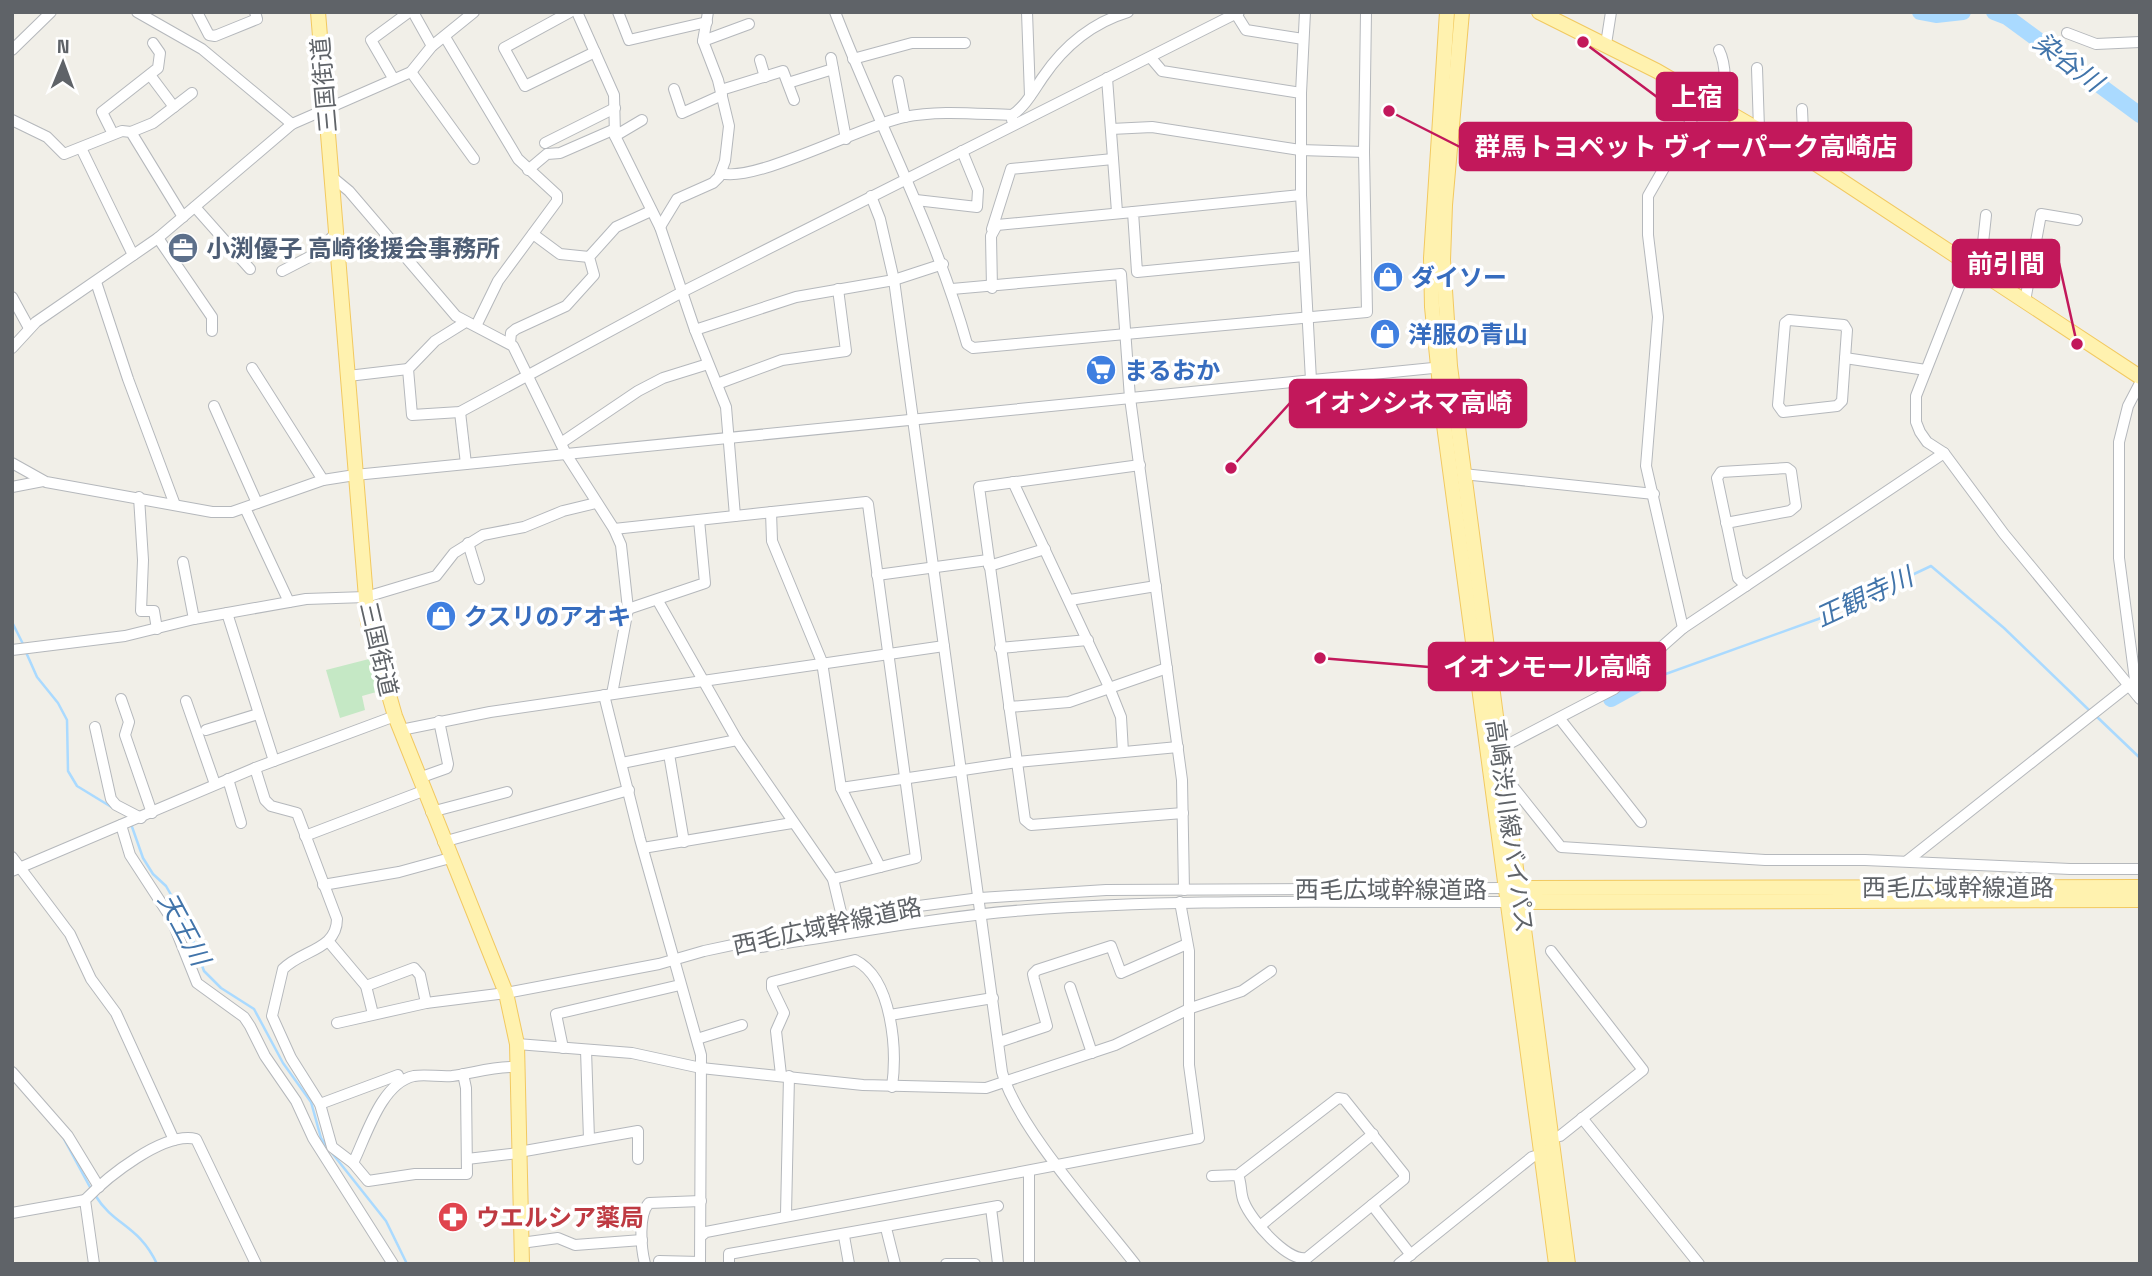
<svg xmlns="http://www.w3.org/2000/svg" width="2152" height="1276" viewBox="0 0 2152 1276" font-family="'Space Grotesk','Noto Sans JP',sans-serif">
  <style>
    .green { fill: #c5e8c5 }
    .lines { fill: none; stroke-linecap: round; stroke-linejoin: round }
    .stream { stroke: #aadaff; stroke-width: 2.5 }
    .river { stroke: #aadaff; stroke-width: 16 }
    .minor-casing { stroke: #b5b8bc; stroke-width: 12 }
    .major-casing { stroke: #f2c960; stroke-width: 16 }
    .minor { stroke: #fff; stroke-width: 10 }
    .major { stroke: #fff2af; stroke-width: 14 }
    .labels { text-anchor: middle; dominant-baseline: central; stroke-width: 7; stroke-linejoin: round; paint-order: stroke }
    .street-label { font-size: 24px; fill: #5f6368; stroke: #fff }
    .service-label { font-size: 24px; font-weight: bold; fill: #4e5e75; stroke: #fff; text-anchor: start }
    .shop-label { font-size: 24px; font-weight: bold; fill: #366cbe; stroke: #fff; text-anchor: start }
    .health-label { font-size: 24px; font-weight: bold; fill: #be3a42; stroke: #fff; text-anchor: start }
    .water-label { font-size: 26px; font-style: italic; fill: #4174aa; stroke: #fff }
    .leader { fill: none; stroke: #c2185b; stroke-width: 2.5 }
    .callout-dot { fill: #c2185b; stroke: #fff; stroke-width: 2.5 }
    .callout { fill: #c2185b; stroke: #c2185b; stroke-width: 2.5 }
    .callout-label { font-size: 26px; text-anchor: middle; font-weight: bold; fill: #fff }
  </style>
  <rect width="100%" height="100%" fill="#f1efe8"/>
  <path class="green" d="M369,659L380,691L362,696L365,710L340,718L326,670Z"/>
  <g class="lines">
    <g class="stream">
      <path d="M12,622L23,644"/>
      <path d="M25,650L37,677L58,703L67,720L68,771L77,786L113,808"/>
      <path d="M1638,684L1821,618L1931,566L2004,628L2090,711"/>
      <path d="M2095,715L2140,758"/>
      <path d="M131,824L143,858L153,874L166,886L186,921L204,971L221,988L254,1009L283,1063L311,1102L321,1138L328,1148"/>
      <path d="M64,1139L91,1189"/>
      <path d="M332,1153L386,1221L407,1264"/>
      <path d="M95,1195C114,1226 139,1225 157,1264"/>
    </g>
    <g class="river">
      <path d="M1920,12L1936,15L1963,12"/>
      <path d="M1994,12L2007,17L2140,115"/>
      <path d="M1611,699L1638,684"/>
    </g>
    <g class="minor-casing">
      <g id="minor">
        <path d="M137,12L202,49L292,124"/>
        <path d="M197,12L209,35L215,36L257,19L255,12"/>
        <path d="M413,12L432,46"/>
        <path d="M570,12L504,48L525,86L595,52"/>
        <path d="M577,12L614,95L615,136L660,227L695,330L726,407L735,516L866,502L868,504L916,858L833,879"/>
        <path d="M618,12L629,40L707,22"/>
        <path d="M835,12C878,124 935,229 967,344L973,348L1367,312L1364,152L1366,12"/>
        <path d="M1027,12L1030,96"/>
        <path d="M1236,14L1246,30L1303,39"/>
        <path d="M2067,33L2096,44L2140,42"/>
        <path d="M445,37L518,159L557,195V201L498,281L476,326"/>
        <path d="M703,41L749,24"/>
        <path d="M1606,44L1611,12"/>
        <path d="M12,50L51,12"/>
        <path d="M1719,50C1726,64 1727,91 1721,107"/>
        <path d="M831,58L846,139"/>
        <path d="M1151,58L1162,71L1301,93V195L1311,380"/>
        <path d="M853,59L912,43H965"/>
        <path d="M760,60L765,77"/>
        <path d="M1757,68L1759,129"/>
        <path d="M411,72L474,159"/>
        <path d="M150,75L174,107"/>
        <path d="M393,78L371,40L409,12"/>
        <path d="M1107,78L1117,212"/>
        <path d="M898,81L905,117"/>
        <path d="M788,83L833,69"/>
        <path d="M674,89L682,113L722,95"/>
        <path d="M721,90L783,71L794,100"/>
        <path d="M1301,93L1305,12"/>
        <path d="M1802,109L1804,156"/>
        <path d="M12,120L47,137L64,154L122,131L131,132L183,217"/>
        <path d="M1012,120V115C1025,107 1034,90 1043,77C1064,46 1092,23 1128,12"/>
        <path d="M1111,129L1152,127L1300,150L1364,152"/>
        <path d="M131,132L153,123L192,93"/>
        <path d="M113,134L102,112L158,68L160,53L153,43"/>
        <path d="M615,136L642,120"/>
        <path d="M545,143L615,108"/>
        <path d="M81,148L133,255"/>
        <path d="M528,170L547,154L560,153L615,129"/>
        <path d="M721,173C753,184 866,124 904,117C939,110 976,114 1012,115"/>
        <path d="M332,177L349,191L456,316L513,346L566,454L614,529L621,545L628,609L612,694"/>
        <path d="M1301,195L1133,212L1137,272L1304,256"/>
        <path d="M871,196L880,219L894,280L1002,1072C1017,1127 1098,1216 1135,1264"/>
        <path d="M916,200L977,207L978,190L962,151"/>
        <path d="M195,207L250,269"/>
        <path d="M660,227L677,199L713,183L719,177L725,161L729,126L718,80L703,41L708,12"/>
        <path d="M992,229L1011,169L1113,159"/>
        <path d="M533,234L560,254L589,257"/>
        <path d="M158,238L212,317V331"/>
        <path d="M1968,264L1916,396V422L1920,432L1927,442L1944,453L2004,534L2140,699"/>
        <path d="M282,271L317,253L336,233"/>
        <path d="M1980,271L1986,215"/>
        <path d="M96,282L128,379L175,505"/>
        <path d="M992,288L991,236L997,225L1133,212"/>
        <path d="M952,289L1121,274L1130,398L1182,780L1184,890"/>
        <path d="M12,297L29,328"/>
        <path d="M2025,301L2041,214L2077,220"/>
        <path d="M1789,320L1844,325L1847,330L1842,401L1837,406L1783,412L1778,405L1785,323Z"/>
        <path d="M464,323L435,341L408,369L412,415L460,412L684,291L1239,12"/>
        <path d="M695,330L796,297L894,280L943,264"/>
        <path d="M510,343L511,333L516,329L566,306L594,275L589,257L616,227L651,211"/>
        <path d="M12,348L36,322L158,238L292,124L411,72L432,46L474,12"/>
        <path d="M1845,358L1926,370"/>
        <path d="M252,368L323,480"/>
        <path d="M348,376L408,369"/>
        <path d="M717,384L782,360L846,351L838,289"/>
        <path d="M214,406L257,503"/>
        <path d="M460,412L466,464"/>
        <path d="M561,443L638,391L663,378L708,364"/>
        <path d="M12,463L46,482L212,512H232L323,480L355,475L1443,367"/>
        <path d="M1140,465L979,487L1025,820L1031,825L1183,813"/>
        <path d="M1463,474L1654,494"/>
        <path d="M1013,482L1109,687L1121,717L1123,752"/>
        <path d="M12,487L43,481"/>
        <path d="M139,497L143,560L141,611H154L157,629"/>
        <path d="M245,508L289,602"/>
        <path d="M771,512L772,541L822,662L841,788L1017,762L1178,747"/>
        <path d="M1726,523L1790,511L1796,506L1791,471L1787,468L1721,472L1717,478L1738,578L1746,586"/>
        <path d="M614,529L735,516"/>
        <path d="M468,543L479,579"/>
        <path d="M183,562L194,619"/>
        <path d="M989,566L1045,549"/>
        <path d="M877,575L988,560"/>
        <path d="M1070,600L1156,586"/>
        <path d="M658,601L737,740L833,879L845,929"/>
        <path d="M628,609L705,583L699,520"/>
        <path d="M227,613L274,761"/>
        <path d="M1683,628L1646,466L1658,317L1648,235V196L1704,98"/>
        <path d="M1000,648L1088,640"/>
        <path d="M12,650L125,636L194,619L306,599L366,597L436,576L454,553L483,535L524,527L563,511L596,503"/>
        <path d="M604,695L640,839L701,1055L700,1264"/>
        <path d="M2137,695L2119,558V442L2128,406L2140,383"/>
        <path d="M121,699L129,722L125,735L152,813"/>
        <path d="M186,701L215,784"/>
        <path d="M1009,707L1069,702L1167,668"/>
        <path d="M1560,719L1641,822"/>
        <path d="M95,727L111,799L116,805L141,818"/>
        <path d="M206,730L258,714"/>
        <path d="M401,730L490,712L944,646"/>
        <path d="M1499,749L1614,689L1683,628L1944,453"/>
        <path d="M669,754L684,842"/>
        <path d="M622,763L737,740"/>
        <path d="M255,768L265,800L271,806L297,813L337,919C337,950 301,950 283,969L272,1016L291,1058L320,1104L332,1147L353,1163L368,1181L415,1174H467L466,1088L463,1074"/>
        <path d="M419,778L447,768L448,764L439,721"/>
        <path d="M228,779L241,823"/>
        <path d="M1503,783H1510L1561,847L1765,860H1865L2070,869H2140"/>
        <path d="M841,788L880,867"/>
        <path d="M431,812L507,792"/>
        <path d="M121,825L130,855L171,918L197,983L244,1017L250,1026L265,1056L296,1101L313,1138L393,1264"/>
        <path d="M305,836L423,791"/>
        <path d="M443,842L629,790"/>
        <path d="M643,848L792,823"/>
        <path d="M12,857L70,934L91,979L116,1013L174,1140"/>
        <path d="M1907,861L2128,686"/>
        <path d="M12,871L255,768L395,716"/>
        <path d="M323,885L399,872L450,858"/>
        <path d="M329,942L366,986L373,1014"/>
        <path d="M754,948C844,935 935,917 1026,910C1186,898 1347,903 1508,902"/>
        <path d="M1551,951L1643,1070L1560,1136L1552,1138"/>
        <path d="M366,986L414,968L420,975L426,1003"/>
        <path d="M1070,987L1092,1053"/>
        <path d="M890,1015L993,998"/>
        <path d="M337,1023L426,1003L506,993L659,964L704,951L911,907L980,898L1106,890L1506,888"/>
        <path d="M697,1039L742,1025"/>
        <path d="M999,1042L1047,1026L1034,979L1033,974L1037,970L1111,946L1121,973L1187,944"/>
        <path d="M517,1044L632,1053L701,1068L863,1085L986,1088L1115,1045L1191,1008L1242,991L1271,971"/>
        <path d="M563,1048L556,1014L680,985"/>
        <path d="M586,1050L589,1139"/>
        <path d="M12,1072L68,1136L99,1187"/>
        <path d="M781,1075L776,1031L784,1013L772,988V982L855,960C893,979 897,1051 892,1087"/>
        <path d="M320,1104L398,1075L400,1081"/>
        <path d="M1582,1118L1699,1264"/>
        <path d="M519,1152L638,1131V1159"/>
        <path d="M467,1159L519,1153"/>
        <path d="M353,1163C366,1137 381,1083 414,1076C426,1074 439,1077 452,1076C474,1073 494,1066 517,1067"/>
        <path d="M1212,1176L1238,1175L1338,1098L1344,1099L1404,1174V1179L1307,1258C1287,1262 1251,1220 1244,1202C1240,1193 1242,1184 1238,1175"/>
        <path d="M1372,1205L1411,1255"/>
        <path d="M991,1208L998,1264"/>
        <path d="M12,1213L85,1200"/>
        <path d="M786,1214L789,1076"/>
        <path d="M1260,1226L1373,1134"/>
        <path d="M886,1228L895,1264"/>
        <path d="M701,1236L706,1232L1199,1138L1189,1065V951L1180,902"/>
        <path d="M844,1236L849,1264"/>
        <path d="M521,1243L558,1238L575,1245L642,1240"/>
        <path d="M659,1261L700,1262"/>
        <path d="M94,1264L85,1200C107,1177 164,1131 196,1139L256,1264"/>
        <path d="M645,1264C641,1248 638,1215 649,1203L701,1201"/>
        <path d="M729,1264V1254L998,1206"/>
        <path d="M946,1264H975"/>
        <path d="M1029,1264V1172"/>
        <path d="M1399,1264L1532,1157L1542,1154"/>
      </g>
    </g>
    <g class="major-casing">
      <g id="major">
        <path d="M318,12L368,622L395,716L506,993L517,1044L522,1264"/>
        <path d="M1447,12L1431,258L1432,307L1444,425L1556,1264"/>
        <path d="M1462,12L1445,205L1443,260L1450,366L1568,1264"/>
        <path d="M1539,12L1657,71L1804,156L2140,377"/>
        <path d="M1511,888L2140,887"/>
        <path d="M1511,902L2140,900"/>
      </g>
    </g>
    <use href="#minor" class="minor"/>
    <use href="#major" class="major"/>
  </g>
  <defs>
    <g id="office-disc" transform="scale(1.575)"><circle r="9.5" fill="#5c6f8a" stroke="#fff"/><path d="M-6-3h4V-5.5h4V-3h4V5H-6ZM-1-4.5V-3h2v-1.5ZM-6 0V1H6V0Z" fill="#fff"/></g>
    <g id="shop-disc" transform="scale(1.575)"><circle r="9.5" fill="#3f7fe0" stroke="#fff"/><path d="M-5-2.5h2.3a2.7 3.5 0 0 1 5.4 0H5L5.5 6h-11ZM-1.5-2.5h3a1.5 2.3 0 0 0-3 0Z" fill="#fff"/></g>
    <g id="supermarket-disc" transform="scale(1.575)"><circle r="9.5" fill="#3f7fe0" stroke="#fff"/><path d="M-6-5.5h2.5l.6 2H6L4.5 2H-2.5L-4.4-4H-6ZM-1.5 3.2a1.3 1.3 0 1 0 .1 0ZM3 3.2a1.3 1.3 0 1 0 .1 0Z" fill="#fff"/></g>
    <g id="pharmacy-disc" transform="scale(1.575)"><circle r="9.5" fill="#e0444e" stroke="#fff"/><path d="M-2-6h4v4h4v4h-4v4h-4v-4h-4v-4h4Z" fill="#fff"/></g>
  </defs>
  <g fill-rule="evenodd">
    <use href="#office-disc" x="183" y="248"/>
    <use href="#shop-disc" x="1388" y="277"/>
    <use href="#shop-disc" x="1385" y="334"/>
    <use href="#supermarket-disc" x="1101" y="370"/>
    <use href="#shop-disc" x="441" y="616"/>
    <use href="#pharmacy-disc" x="453" y="1217"/>
  </g>
  <g class="labels">
    <g class="street-label">
      <text transform="translate(324 85) rotate(-95)">三国街道</text>
      <text transform="translate(379 649) rotate(77)">三国街道</text>
      <text transform="translate(1510 826) rotate(82)">高崎渋川線バイパス</text>
      <text x="1958" y="887">西毛広域幹線道路</text>
      <text x="1391" y="889">西毛広域幹線道路</text>
      <text transform="translate(827 926) rotate(-12)">西毛広域幹線道路</text>
    </g>
    <g class="service-label">
      <text x="206" y="248">小渕優子 高崎後援会事務所</text>
    </g>
    <g class="shop-label">
      <text x="1411" y="277">ダイソー</text>
      <text x="1408" y="334">洋服の青山</text>
      <text x="1124" y="370">まるおか</text>
      <text x="464" y="616">クスリのアオキ</text>
    </g>
    <g class="health-label">
      <text x="476" y="1217">ウエルシア薬局</text>
    </g>
    <g class="water-label">
      <text transform="translate(2068 62) rotate(37)">染谷川</text>
      <text transform="translate(1864 597) rotate(-25)">正観寺川</text>
      <text transform="translate(184 929) rotate(62)">天王川</text>
    </g>
  </g>
  <path class="leader" d="M1583 42L1657 97M1389 111L1460 147M2077 344L2059 263M1231 468L1290 403M1320 658L1429 667"/>
  <g class="callout-dot">
    <circle cx="1583" cy="42" r="7"/>
    <circle cx="1389" cy="111" r="7"/>
    <circle cx="2077" cy="344" r="7"/>
    <circle cx="1231" cy="468" r="7"/>
    <circle cx="1320" cy="658" r="7"/>
  </g>
  <g class="callout">
    <rect x="1657" y="73" width="80" height="47" rx="7"/>
    <rect x="1460" y="123" width="451" height="47" rx="7"/>
    <rect x="1953" y="240" width="106" height="47" rx="7"/>
    <rect x="1290" y="380" width="236" height="47" rx="7"/>
    <rect x="1429" y="643" width="236" height="47" rx="7"/>
  </g>
  <g class="callout-label">
    <text x="1697" y="106">上宿</text>
    <text x="1686" y="156">群馬トヨペット ヴィーパーク高崎店</text>
    <text x="2006" y="273">前引間</text>
    <text x="1408" y="412">イオンシネマ高崎</text>
    <text x="1547" y="676">イオンモール高崎</text>
  </g>
  <rect width="2152" height="1276" fill="none" stroke="#5f6368" stroke-width="28"/>
  <g transform="translate(63 63) rotate(1)" stroke="#ffffff" stroke-width="5" paint-order="stroke">
  <path d="M0-5L12 26L0 18L-12 26Z" fill="#5f6368"/>
  <text y="-10" font-size="19" font-weight="bold" text-anchor="middle" fill="#5f6368">N</text>
  </g>
</svg>
